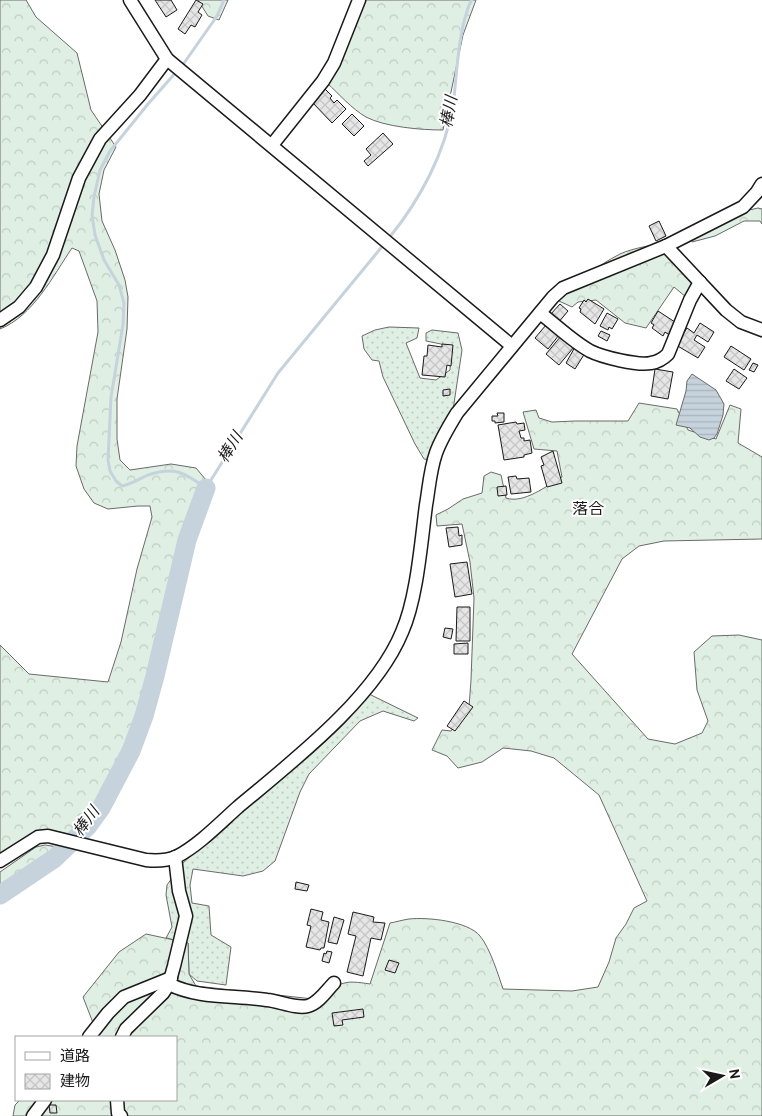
<svg xmlns="http://www.w3.org/2000/svg" width="762" height="1116" viewBox="0 0 762 1116" font-family="Overpass,'Noto Sans JP',sans-serif">
  <style>
    .grass { fill: url(#grass-dots); stroke: #6a6a6a }
    .forest { fill: url(#forest-crowns); stroke: #6a6a6a }
    .water { fill: url(#water-rules); stroke: #6a6a6a }
    .lines { fill: none; stroke-linecap: round; stroke-linejoin: round }
    .stream { stroke: #c6d2dc; stroke-width: 3 }
    .river { stroke: #c6d2dc; stroke-width: 19 }
    .building { fill: url(#building-cross-hatch); stroke: #1a1a1a }
    .minor-casing { stroke: #1a1a1a; stroke-width: 15 }
    .minor { stroke: #fff; stroke-width: 12 }
    .labels { text-anchor: middle; dominant-baseline: central; stroke-width: 4; stroke-linejoin: round; paint-order: stroke }
    .water-label { font-size: 16px; font-style: italic; fill: #1a1a1a; stroke: #fff }
    .neighbourhood-label { font-size: 16px; fill: #1a1a1a; stroke: #fff }
  </style>
  <defs>
    <pattern id="grass-dots" width="8" height="8" patternUnits="userSpaceOnUse" patternTransform="scale(1.25)"><rect width="8" height="8" fill="#e0efe3"/><path d="M2 2h.1M6 6h.1" fill="none" stroke="#c0ccc2" stroke-width="1.8" stroke-linecap="round"/></pattern>
    <pattern id="forest-crowns" width="20" height="18" patternUnits="userSpaceOnUse" patternTransform="scale(1.25)"><rect width="20" height="18" fill="#e0efe3"/><path d="M2 6a3 3 0 1 1 6 0M12 15a3 3 0 1 1 6 0" fill="none" stroke="#c0ccc2"/></pattern>
    <pattern id="water-rules" width="6" height="5" patternUnits="userSpaceOnUse" patternTransform="scale(1.25)"><rect width="6" height="5" fill="#c6d2dc"/><path d="M0 2.5h6" fill="none" stroke="#aab4bc"/></pattern>
    <pattern id="building-cross-hatch" width="8" height="8" patternUnits="userSpaceOnUse" patternTransform="scale(1.25)"><rect width="8" height="8" fill="#e6e6e6"/><path d="M0 0l8 8M0 8l8-8" fill="none" stroke="#c5c5c5"/></pattern>
  </defs>
  <rect width="100%" height="100%" fill="#fff"/>
  <g class="grass">
    <path d="M389,327L419,328L417,338L406,343L420,378L436,380L450,370L451,346L426,341V333L432,330L458,333L462,350L453,410L431,460L424,459L415,444L383,377L379,361L372,360L364,349L362,336L375,330Z"/>
    <path d="M369,694L418,718L414,721L383,711L360,721L309,774L300,792L275,861L263,871L243,876L193,869L190,885L192,903L209,906L211,935L231,947L226,985L197,981L189,974L188,943L166,938L172,927L166,895L167,885L182,864Z"/>
  </g>
  <g class="forest">
    <path d="M0,0H26L36,17L77,53L91,110L116,147L104,170L99,194L102,221L115,250L125,280L128,297L127,329L117,399V439L120,460L130,470L171,464L196,468L206,480L209,490L192,541L182,580L159,688L148,720L118,783L86,838L54,831L33,834L0,854V645L29,674L108,682L121,642L137,569L152,517L150,506H138L108,509L94,503L84,489L76,466L77,446L98,332L97,301L79,251L72,248C53,276 33,316 0,329Z"/>
    <path d="M198,0H228L219,20L208,16Z"/>
    <path d="M355,0H476L463,35L443,130C421,130 385,127 366,117C352,109 339,94 327,83Z"/>
    <path d="M758,208L762,209V224L760,221H744L715,236L692,242L691,237L745,211Z"/>
    <path d="M669,241L700,273L686,297L674,287L646,328L625,323L596,300L578,302L572,307L559,301V296C578,282 598,265 620,254C635,247 653,246 669,241Z"/>
    <path d="M639,403L677,409L688,430L716,439L730,405L741,409L738,443L762,457V539L664,541L639,546L622,559L572,654L648,739L675,744L702,733L708,721L697,690L694,652L712,636L739,635L762,640V1116H13L15,1105L20,1100H176V1037H94L97,1033L83,997L119,952L146,934L188,943L189,974L196,986L322,1000C340,981 344,980 370,984L390,923C396,922 402,920 409,919C427,917 468,921 480,936C490,948 498,974 503,989L572,991L598,987L609,962L616,938L626,924L634,908L647,901L599,795L554,758L531,751L503,748L482,762L458,768L447,756L432,750L442,730L451,731L469,707L471,680L474,598L470,562L462,524L437,526L436,515L448,509L463,499L482,493L484,476L491,472L501,475L506,498C524,504 546,486 562,477L557,451L534,449L523,412L536,410L539,418L552,422L575,421H628Z"/>
    <path d="M45,845L58,847L60,850L0,891V872L36,847Z"/>
  </g>
  <path class="water" d="M692,374L716,390L724,404L723,415L717,434L714,438L709,440L700,437L690,428L676,425L686,391L687,381Z"/>
  <g class="lines">
    <g class="stream">
      <path d="M182,66L217,16L224,0"/>
      <path d="M177,71L148,104L110,151L100,170L94,197L92,215L95,235L104,260L119,285L124,303L123,325L111,397L108,460L110,471L116,481L122,486C132,484 139,479 148,475C175,466 185,473 206,488L278,373L385,243"/>
      <path d="M389,238C420,200 445,153 453,105C457,76 457,46 465,18C467,12 468,5 472,0"/>
    </g>
    <path class="river" d="M0,895L55,858L88,826L101,808L131,751L144,716L155,676L187,540L206,488"/>
  </g>
  <g class="building">
    <path d="M155,0H171L177,10L166,17Z"/>
    <path d="M196,0L203,4L198,12L202,15L195,27L191,25L185,34L178,29Z"/>
    <path d="M325,89L332,96L330,98L334,103L337,100L346,109L332,123L312,102Z"/>
    <path d="M352,114L364,126L354,136L342,124Z"/>
    <path d="M383,133L393,144L368,166L364,161L371,155L366,149Z"/>
    <path d="M659,221L666,236L656,241L649,226Z"/>
    <path d="M588,299L604,309L595,324L580,312L581,309L579,308L584,300L586,302Z"/>
    <path d="M560,304L568,311L558,323L550,315Z"/>
    <path d="M658,311L678,324L671,336L665,332L663,336L652,328L654,325L651,323Z"/>
    <path d="M607,313L618,319L612,329L609,327L608,330L600,326Z"/>
    <path d="M700,323L714,332L708,342L697,335L694,340L705,347L698,358L676,345L687,328L694,333Z"/>
    <path d="M546,325L559,335L548,349L535,338Z"/>
    <path d="M601,331L610,335L607,341L598,336Z"/>
    <path d="M561,336L574,347L559,365L546,354Z"/>
    <path d="M442,344L453,345L451,366L447,365L445,377L422,375L424,356H427L428,345L442,347Z"/>
    <path d="M731,346L751,359L744,370L724,357Z"/>
    <path d="M575,347L585,353L575,369L566,363Z"/>
    <path d="M753,363L758,365L754,372L749,370Z"/>
    <path d="M655,369L673,372L668,399L651,396Z"/>
    <path d="M734,369L747,378L739,389L726,381Z"/>
    <path d="M450,389V395L443,396V390Z"/>
    <path d="M497,413H504V422L495,423V421H492V416H498Z"/>
    <path d="M516,422L517,424L524,423L525,430L519,431L521,438H524V441L530,440L532,453L524,455V457L504,460L498,425Z"/>
    <path d="M553,451L562,483L547,487L541,466L544,465L541,457Z"/>
    <path d="M516,476L517,479L529,478L531,492L511,494L508,477Z"/>
    <path d="M506,486L507,495L498,496L497,487Z"/>
    <path d="M458,527L459,536L462,535V545L449,547L446,528Z"/>
    <path d="M467,562L472,594L455,597L450,564Z"/>
    <path d="M457,607H470V641H456Z"/>
    <path d="M445,628L453,629L451,639L443,637Z"/>
    <path d="M468,643V654H454V644Z"/>
    <path d="M464,701L473,707L455,731L447,726Z"/>
    <path d="M296,882L309,885L307,891L295,889Z"/>
    <path d="M311,909L323,912L321,920L329,922L324,948H321L320,950L306,947L311,926L307,925Z"/>
    <path d="M353,912L374,917L373,922L385,923L381,940L371,938L363,976L347,972L356,936L348,934Z"/>
    <path d="M334,917L344,920L337,944L328,942Z"/>
    <path d="M327,951L332,952L329,963L322,961L324,953L326,954Z"/>
    <path d="M389,960L399,963L395,973L385,970Z"/>
    <path d="M363,1009L364,1017L342,1020L343,1025L334,1026L332,1013Z"/>
    <path d="M49,1105H56L57,1113H50Z"/>
  </g>
  <g class="lines">
    <g class="minor-casing">
      <g id="minor">
        <path d="M130,0L167,59L512,346"/>
        <path d="M272,145L323,81L334,63L359,0"/>
        <path d="M666,246L726,310L741,322L762,330"/>
        <path d="M540,313C556,325 572,341 590,351C602,357 638,366 651,363C658,362 663,359 668,354L690,300L700,282"/>
        <path d="M0,320L19,307L36,287L53,255L79,178L100,139L140,95L167,59"/>
        <path d="M0,861L38,837L48,836L146,860C156,861 166,861 176,857C199,845 219,824 238,807C293,761 375,698 402,632C417,598 421,543 426,505C429,488 430,470 436,453C441,439 449,426 457,413L553,297L563,288L666,246L743,207L757,192L762,184"/>
        <path d="M169,984C198,999 235,995 267,1000C279,1001 296,1009 308,1006C319,1003 327,990 334,983"/>
        <path d="M89,1037L108,1013L124,997L171,978"/>
        <path d="M122,1037L126,1029L163,993L169,984L174,966L186,916L179,891L175,857"/>
        <path d="M117,1100L118,1113L121,1116"/>
        <path d="M33,1116L45,1100"/>
      </g>
    </g>
    <use href="#minor" class="minor"/>
  </g>
  <g class="labels">
    <g class="water-label">
      <text transform="translate(450 112) rotate(-80)">棒川</text>
      <text transform="translate(231 448) rotate(-58)">棒川</text>
      <text transform="translate(87 822) rotate(-53)">棒川</text>
    </g>
    <g class="neighbourhood-label">
      <text x="588" y="510">落合</text>
    </g>
  </g>
  <rect x="15" y="1036" width="162" height="65" fill="#ffffff" stroke="#a3a3a3"/>
  <rect x="25" y="1052" width="25" height="8" fill="#ffffff" stroke="#a3a3a3"/>
  <text x="60" y="1061" font-size="15" fill="#1a1a1a">道路</text>
  <rect x="25" y="1074" width="25" height="15" fill="url(#building-cross-hatch)" stroke="#a3a3a3"/>
  <text x="60" y="1086" font-size="15" fill="#1a1a1a">建物</text>
  <g transform="translate(722 1076) rotate(81)" stroke="#ffffff" stroke-width="4" paint-order="stroke">
  <path d="M0-4L9 19L0 12L-9 19Z" fill="#1a1a1a"/>
  <text y="-8" font-size="14" font-weight="bold" text-anchor="middle" fill="#1a1a1a">N</text>
  </g>
</svg>
